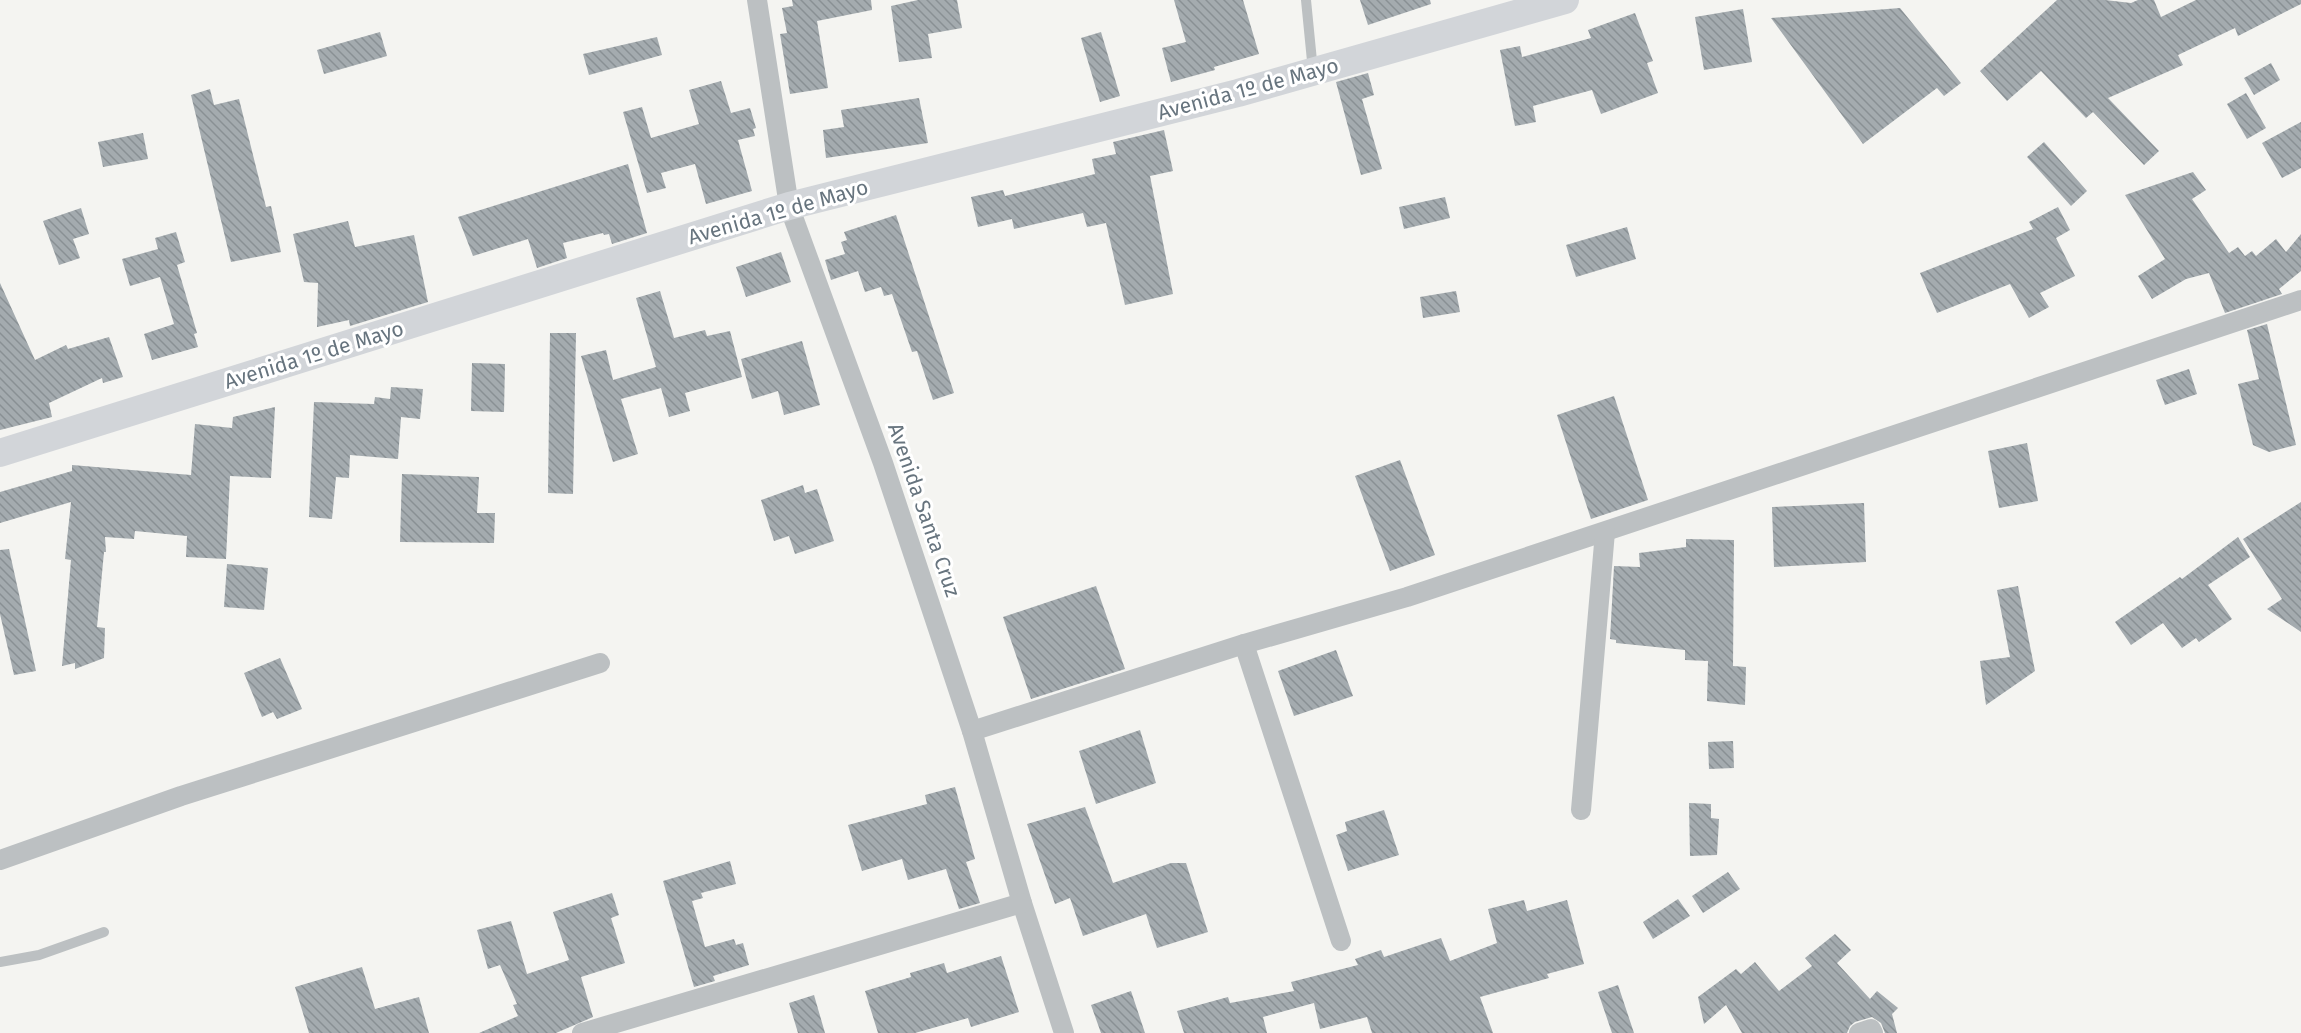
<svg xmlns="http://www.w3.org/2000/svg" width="2301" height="1033" viewBox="0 0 2301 1033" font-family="'Fira Sans',sans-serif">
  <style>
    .building { fill: url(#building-back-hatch) }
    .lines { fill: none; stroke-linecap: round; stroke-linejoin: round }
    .service { stroke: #bcc0c2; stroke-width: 10 }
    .minor { stroke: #bcc0c2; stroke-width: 20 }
    .secondary { stroke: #d2d5d9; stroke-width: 28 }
    .labels { text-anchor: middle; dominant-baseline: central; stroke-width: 6; stroke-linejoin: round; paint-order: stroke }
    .street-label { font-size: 21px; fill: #67747e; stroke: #fff }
  </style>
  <defs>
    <pattern id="building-back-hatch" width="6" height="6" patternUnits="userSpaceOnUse" patternTransform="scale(1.5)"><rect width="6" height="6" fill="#a4abaf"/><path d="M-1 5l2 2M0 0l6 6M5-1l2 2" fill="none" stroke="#899094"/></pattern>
  </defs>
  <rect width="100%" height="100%" fill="#f4f4f1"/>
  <g class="building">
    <path d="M792,0H871L872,10L817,21L828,88L790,94L780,34L787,33L782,8L793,6Z"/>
    <path d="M918,0H957L962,28L928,34L932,58L899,62L891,6Z"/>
    <path d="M1174,0H1243L1259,54L1214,67L1215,70L1171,82L1162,48L1186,42Z"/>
    <path d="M1360,0H1430L1431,4L1368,25Z"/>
    <path d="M2057,0H2105L2131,3L2138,0H2154L2161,17L2196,0H2301V4L2238,36L2235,28L2178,55L2183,65L2108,98L2159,151L2144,165L2093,112L2086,118L2041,71L2007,101L1980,71Z"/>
    <path d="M1900,8L1961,83L1944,96L1937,88L1863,144L1771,18Z"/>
    <path d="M1743,9L1752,62L1704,70L1695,17Z"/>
    <path d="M1635,13L1653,61L1647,63L1658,93L1601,114L1592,90L1533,106L1536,122L1515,126L1500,50L1520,46L1522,57L1591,38L1588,30Z"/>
    <path d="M380,32L387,56L324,74L317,50Z"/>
    <path d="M1101,32L1120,96L1100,102L1081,38Z"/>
    <path d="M657,37L662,55L589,75L583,54Z"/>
    <path d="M2271,63L2280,80L2254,95L2244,78Z"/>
    <path d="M1368,73L1374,95L1362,99L1382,169L1361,175L1336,82Z"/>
    <path d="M721,81L731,113L750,108L756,128L753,129L755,136L738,140L752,191L706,204L695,164L661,173L666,188L647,193L623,112L642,107L651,138L699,124L689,90Z"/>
    <path d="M210,89L214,105L239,99L266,207L271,206L281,252L231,262L191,95Z"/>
    <path d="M2246,93L2266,128L2247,139L2227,104Z"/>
    <path d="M919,98L928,143L826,158L823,130L844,127L841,110Z"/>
    <path d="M2301,122V168L2282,178L2262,143Z"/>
    <path d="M1164,130L1173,171L1150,176L1173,294L1125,305L1106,223L1087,227L1083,213L1014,229L1012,219L978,227L971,197L1003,190L1005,196L1095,174L1092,159L1116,154L1113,142Z"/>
    <path d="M143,133L148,159L103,167L98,142Z"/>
    <path d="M2044,142L2087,191L2071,206L2027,157Z"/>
    <path d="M628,164L647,233L612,244L609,234L604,235L603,233L563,243L567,258L537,268L528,239L473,256L458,217Z"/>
    <path d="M2193,172L2206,190L2192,199L2229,253L2238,247L2245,256L2252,251L2256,256L2276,239L2286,252L2301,234V271L2279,289L2282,294L2225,313L2209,273L2186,279L2152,299L2138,276L2165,259L2125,195Z"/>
    <path d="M1445,197L1450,218L1404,229L1399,207Z"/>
    <path d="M2058,207L2070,230L2056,238L2075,276L2040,293L2049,307L2029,318L2010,284L1937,313L1920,273L2033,229L2029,222Z"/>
    <path d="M81,208L89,234L73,239L80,258L59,265L43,221Z"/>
    <path d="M896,215L954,393L933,400L917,351L912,352L892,294L884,296L881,287L865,292L858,271L831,280L825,260L845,254L841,242L847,240L844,232Z"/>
    <path d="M348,221L355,247L414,235L428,302L350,326L349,320L317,327L318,283L304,282L293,234Z"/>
    <path d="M1627,227L1636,259L1576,277L1566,245Z"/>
    <path d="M176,232L185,262L177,265L197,333L194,334L198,347L152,360L144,334L174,324L160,277L130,286L122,259L158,249L155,238Z"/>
    <path d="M781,252L791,282L746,297L736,267Z"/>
    <path d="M0,283L35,360L66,345L68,349L109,337L123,377L103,383L102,378L49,403L52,417L0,430Z"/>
    <path d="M660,291L674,338L705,330L707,336L730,331L742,377L685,393L690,411L669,417L661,388L621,399L638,454L613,462L581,356L606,350L613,380L656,367L636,298Z"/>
    <path d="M1456,291L1460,312L1423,318L1420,297Z"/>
    <path d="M2267,324L2296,445L2269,452L2253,445L2238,384L2259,379L2247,330Z"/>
    <path d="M550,333H576L573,494L548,493Z"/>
    <path d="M802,341L820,405L784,415L778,391L752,399L741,359Z"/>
    <path d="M472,363L505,364L504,412L471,411Z"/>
    <path d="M2189,369L2197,394L2165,405L2156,380Z"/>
    <path d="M391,387L423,389L420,419L401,417L398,459L350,455L349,478L336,477L332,519L309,517L314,402L374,404L375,397L390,399Z"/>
    <path d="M1614,396L1648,500L1591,519L1557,415Z"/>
    <path d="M275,407L271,478L230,476L226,559L186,557L187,536L135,531L134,539L105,537L106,552H104L97,627L105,628L104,658L75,669V663L62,666L71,560L65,559L71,502L0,523V492L72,471V465L191,475L195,424L232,428L233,417Z"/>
    <path d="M2027,443L2038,501L1999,508L1988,451Z"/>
    <path d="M1400,460L1435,555L1390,571L1355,476Z"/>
    <path d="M402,474L479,477L477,513H495L494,543L400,542Z"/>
    <path d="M803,485L805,493L817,489L834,541L795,554L789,536L774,541L761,500Z"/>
    <path d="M2301,502V632L2267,609L2282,599L2243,539Z"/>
    <path d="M1864,503L1866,562L1774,567L1772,507Z"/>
    <path d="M2238,537L2250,557L2208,585L2232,619L2199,642L2196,638L2182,648L2163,623L2131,645L2115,622L2180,577L2182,579Z"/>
    <path d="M1686,539L1734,540L1733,666L1746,667L1745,705L1707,701L1708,661L1685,660V650L1616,643V640L1610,639L1614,566L1640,567L1639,553L1686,547Z"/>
    <path d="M9,549L36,671L14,675L0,614V550Z"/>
    <path d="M227,564L268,568L264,610L224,607Z"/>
    <path d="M1096,586L1125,669L1031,699L1003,617Z"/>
    <path d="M2018,586L2035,671L1986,705L1980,661L2010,657L1997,590Z"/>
    <path d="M1336,650L1353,696L1294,716L1278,671Z"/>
    <path d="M280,658L302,709L277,719L273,712L262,717L244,673Z"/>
    <path d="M1140,730L1156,783L1096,804L1079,751Z"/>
    <path d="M1733,741L1734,768L1709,769L1708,742Z"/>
    <path d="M955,787L975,859L966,862L980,903L959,909L946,869L908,880L902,859L862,871L848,825L927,804L925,795Z"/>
    <path d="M1689,803L1711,804V818L1719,819L1717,855L1690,856Z"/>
    <path d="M1085,807L1113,883L1171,863H1186L1208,932L1157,948L1146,914L1083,936L1070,898L1055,904L1027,824Z"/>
    <path d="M1384,810L1399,855L1348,871L1336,835L1347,831L1345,822Z"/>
    <path d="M730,861L736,884L701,893L703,898L692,901L705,947L734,939L736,945L743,943L749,965L713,976L715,981L694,987L663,881Z"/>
    <path d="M1728,872L1740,889L1703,913L1692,896Z"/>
    <path d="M612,893L619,915L611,918L625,963L581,977L593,1017L556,1033H479L518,1016L513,1005L517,1004L500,965L488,969L477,930L511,921L527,974L569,960L553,912Z"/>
    <path d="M1678,899L1690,916L1653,939L1643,922Z"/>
    <path d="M1524,900L1527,911L1567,900L1584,964L1547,974L1549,978L1480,997L1493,1033H1372L1367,1017L1320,1029L1314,1003L1263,1017L1267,1033H1184L1177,1011L1228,997L1230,1003L1294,991L1291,982L1358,965L1355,959L1381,950L1384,957L1441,938L1450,961L1497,943L1488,909Z"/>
    <path d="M1835,934L1851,950L1837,963L1870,999L1877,991L1898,1008L1892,1014L1897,1033H1885L1881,1023L1872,1017L1855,1022L1850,1026L1847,1033H1742L1726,1005L1704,1024L1698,997L1736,969L1741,974L1755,962L1779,991L1812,966L1805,958Z"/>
    <path d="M1001,956L1019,1012L971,1027L968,1018L915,1033H878L865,991L911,977L910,973L944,963L947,973Z"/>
    <path d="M362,967L375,1009L419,997L429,1033H309L295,987Z"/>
    <path d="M1618,985L1634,1033H1612L1598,992Z"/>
    <path d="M1131,991L1145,1033H1101L1091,1005Z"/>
    <path d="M814,995L825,1033H798L789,1003Z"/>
  </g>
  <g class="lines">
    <g class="service">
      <path d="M1306,0L1313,71"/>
      <path d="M0,962L39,955L104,932"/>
    </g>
    <g class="minor">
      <path d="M757,0L789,206L883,463L972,731L1022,903L1064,1033"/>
      <path d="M1244,644L1341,941"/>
      <path d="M972,731L1244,644L1407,597L2301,300"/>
      <path d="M1581,810L1605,532"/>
      <path d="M0,860L181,796L600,663"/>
      <path d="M582,1033L1022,903"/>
      <path d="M1859,1033L1871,1029L1873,1033"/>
    </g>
    <path class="secondary" d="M0,453L789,206L1238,93L1565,0"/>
  </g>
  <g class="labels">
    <g class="street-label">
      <text transform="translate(1248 89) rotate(-15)">Avenida 1º de Mayo</text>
      <text transform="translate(778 212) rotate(-16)">Avenida 1º de Mayo</text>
      <text transform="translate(314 355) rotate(-17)">Avenida 1º de Mayo</text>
      <text transform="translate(924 510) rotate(71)">Avenida Santa Cruz</text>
    </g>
  </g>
</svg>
